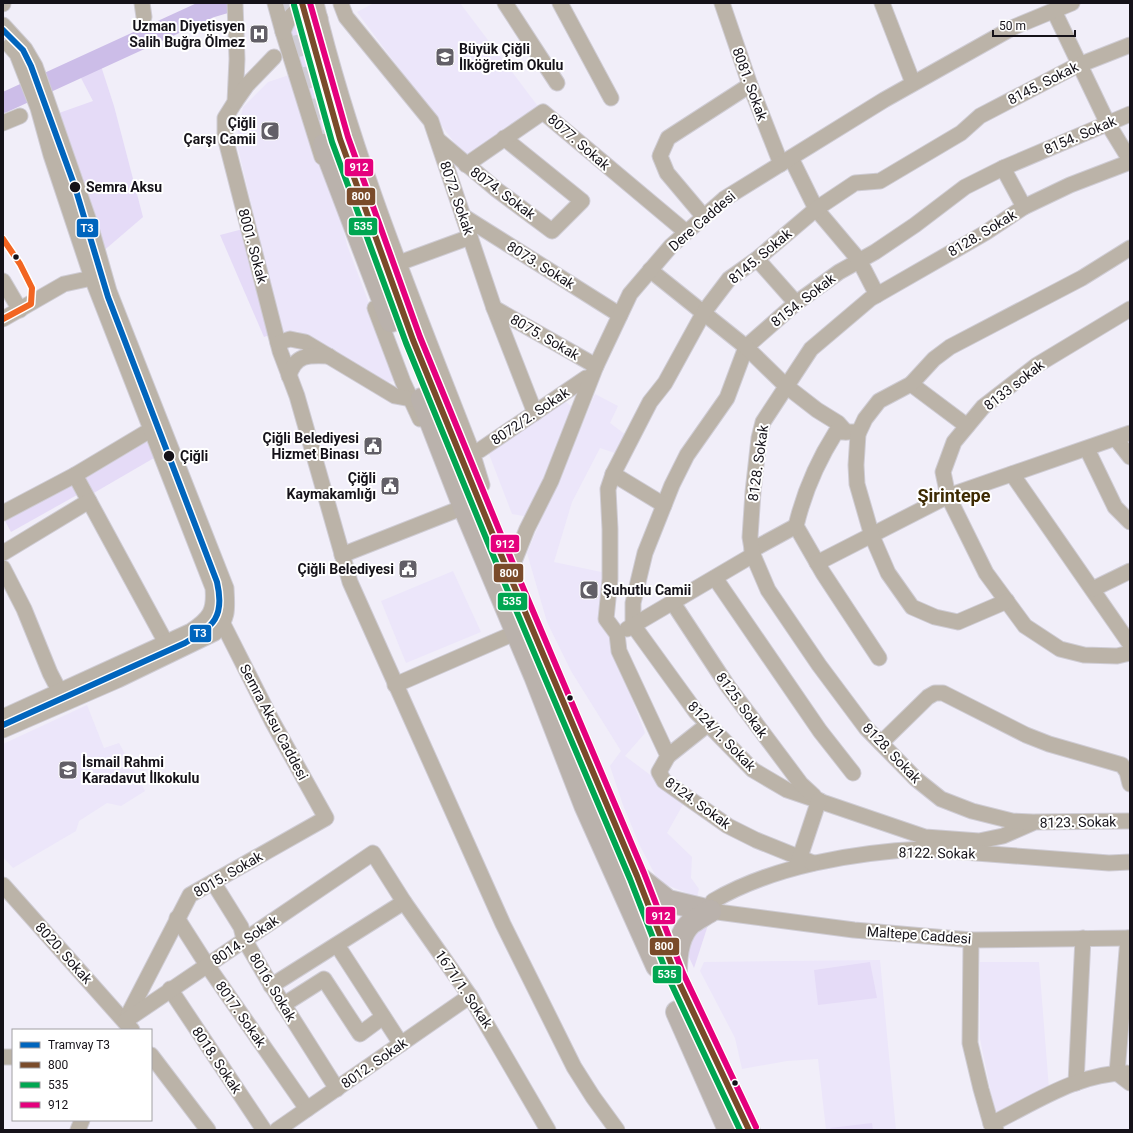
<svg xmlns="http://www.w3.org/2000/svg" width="1133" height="1133" viewBox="0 0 1133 1133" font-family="Roboto,sans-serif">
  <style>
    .built { fill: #ece6fa }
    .green { fill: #e5dbf7 }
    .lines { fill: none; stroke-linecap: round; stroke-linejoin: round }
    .river { stroke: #ccbde8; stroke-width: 20 }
    .highway-tunnel { stroke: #d0cdd7; stroke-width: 22; stroke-dasharray: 22 11; stroke-linecap: butt }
    .minor-casing { stroke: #cfccd4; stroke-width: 17 }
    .highway-casing { stroke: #cfccd4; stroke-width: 24 }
    .minor { stroke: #bbb3a8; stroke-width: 15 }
    .highway { stroke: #bab2ac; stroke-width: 22 }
    .bus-1-casing { stroke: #fff; stroke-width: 9 }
    .bus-2-casing { stroke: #fff; stroke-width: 9 }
    .bus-3-casing { stroke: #fff; stroke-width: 9 }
    .bus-4-casing { stroke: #fff; stroke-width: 9 }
    .bus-1 { stroke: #7a4b2a; stroke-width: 6 }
    .bus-2 { stroke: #00a651; stroke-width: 6 }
    .bus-3 { stroke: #e5007d; stroke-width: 6 }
    .bus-4 { stroke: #f26522; stroke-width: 6 }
    .tram-1-casing { stroke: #fff; stroke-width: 9 }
    .tram-1 { stroke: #0065bd; stroke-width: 6 }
    .stop-dot { fill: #151219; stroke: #fff; stroke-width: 1.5 }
    .labels { text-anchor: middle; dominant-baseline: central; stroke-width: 4; stroke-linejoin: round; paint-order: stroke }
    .poi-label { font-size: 14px; font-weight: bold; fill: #151219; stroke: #fff; text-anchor: end }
    .street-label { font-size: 14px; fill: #151219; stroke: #fff }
    .stop-label { font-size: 14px; font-weight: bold; fill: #151219; stroke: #fff; text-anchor: start }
    .district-label { font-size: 18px; font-weight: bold; fill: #3d2a02; stroke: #fff }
    .line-badge { stroke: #fff; stroke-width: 1.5 }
    .badge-label { font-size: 11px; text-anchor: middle; font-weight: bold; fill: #fff }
  </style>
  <rect width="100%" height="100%" fill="#f1eef9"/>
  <g class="built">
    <path d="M374,3H460L540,109L465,157L357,12Z"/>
    <path d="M289,75L341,219L347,245L398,380L386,383L297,331L282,334L236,140L243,107L268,82Z"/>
    <path d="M595,394L618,406L610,423L630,438L621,455L600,448L572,502L554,562L606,573L615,655L645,733L625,756L685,801L667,833L692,857L691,878L699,889L697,897L659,882L640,846L623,805L610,766L621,751L571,671L547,622L527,553Z"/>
    <path d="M560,398L574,408L529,517L512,514L487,449Z"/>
    <path d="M453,571L481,632L406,663L381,601Z"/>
    <path d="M87,705L104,748L119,743L145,791L121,806L107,803L79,821L76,831L13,868L3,857V744Z"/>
    <path d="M880,960L896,1130H826L818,1059L787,1061L742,1069L735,1038L700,971L704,962Z"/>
    <path d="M980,962H1039L1049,1089L996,1117L980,1039Z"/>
  </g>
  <g class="green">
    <path d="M300,18L313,21L346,128L322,135L289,35L290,26Z"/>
    <path d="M101,66L114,106L143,217L101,253L59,113L93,101L81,78Z"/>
    <path d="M243,229L272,334L264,337L220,235Z"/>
    <path d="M147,441L154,458L92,494L82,478Z"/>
    <path d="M70,483L77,495L11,532L4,519Z"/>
    <path d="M708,925L694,968L687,953L693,932Z"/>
    <path d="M870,962L877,998L818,1005L814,970Z"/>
    <path d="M872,1123L873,1130H831L830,1128Z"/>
  </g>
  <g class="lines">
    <path class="river" d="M3,103L210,8L227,3"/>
    <g class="highway-tunnel">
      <path d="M288,3L322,138"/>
      <path d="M312,38L340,139"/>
    </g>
    <g class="minor-casing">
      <g id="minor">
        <path d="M142,3L144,17"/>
        <path d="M235,3L237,59L235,102L225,118V137L280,351L297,396L350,582L503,924L574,1067L593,1097L617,1130"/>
        <path d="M275,3L283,32L322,157"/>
        <path d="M316,3C353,157 415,305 472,452L482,485"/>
        <path d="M505,3L557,83"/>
        <path d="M560,3L611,98"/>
        <path d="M722,3L750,85L781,164"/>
        <path d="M882,3L913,83"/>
        <path d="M3,4V3"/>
        <path d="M341,4L346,17L431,121L494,308L535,413"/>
        <path d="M1054,11L1108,124L1130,160"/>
        <path d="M3,25L25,49L35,66L89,221L109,291L226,588C227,608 229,618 215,633L118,680L3,730"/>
        <path d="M283,32C291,10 298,4 320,18"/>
        <path d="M235,102L247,85L274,57"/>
        <path d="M1130,114L1003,168L965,187L915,225L875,252L839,272L796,303L746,347L727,398L687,455L672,485L645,553L633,603V625L696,712L753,770L787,790L925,837L979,841L1003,836L1035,822L1130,821"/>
        <path d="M3,123L20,116"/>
        <path d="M438,140L497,190L552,231L582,201L504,138"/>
        <path d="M791,158L816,209L859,260L877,295"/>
        <path d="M466,165L543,112L686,232"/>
        <path d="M1003,168L1024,207"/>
        <path d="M463,216L620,315"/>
        <path d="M704,217L667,173L660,156L668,138L750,85"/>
        <path d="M757,259L796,303"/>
        <path d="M399,263L470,237"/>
        <path d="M650,270L746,347L786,386L817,410L838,423L846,432"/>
        <path d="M3,281L20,310"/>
        <path d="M375,308L403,382L420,419"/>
        <path d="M494,308L596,366"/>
        <path d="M1130,309L1037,365L983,407L954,442L943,472L948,496L986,573L1025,626L1060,649L1084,655L1117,656L1130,653"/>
        <path d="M3,319L64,284L92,278"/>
        <path d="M278,343L290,339L305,342L395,396L411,399"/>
        <path d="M289,376C295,354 309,355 329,356"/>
        <path d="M911,384L967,426"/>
        <path d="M858,434L854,432H836C817,462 804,492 796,526L823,573L879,658"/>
        <path d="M1116,439L1130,457"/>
        <path d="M1087,449L1115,507L1130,522"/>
        <path d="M472,452L480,450L586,378"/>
        <path d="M613,474L664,505"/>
        <path d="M1012,474L1130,644"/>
        <path d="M75,475L171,652"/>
        <path d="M3,513L75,475L152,429"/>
        <path d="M752,550L796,526"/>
        <path d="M3,553L89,501"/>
        <path d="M342,555L464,507"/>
        <path d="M817,563L948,496L1130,433"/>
        <path d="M3,568L24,609L50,673L64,700"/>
        <path d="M509,574L527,529L551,481L596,366L630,294L671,246L724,199L884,100L1014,27L1072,3"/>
        <path d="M715,578L820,731L853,773"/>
        <path d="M1093,589L1130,571"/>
        <path d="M1007,601L958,622L935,617L912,607L888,573L872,536L857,484L856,465L858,434L865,419L879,401L911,384L934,359L950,347L1082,278L1130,248"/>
        <path d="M673,603L727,685L801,784L814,796"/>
        <path d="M627,629L753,555"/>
        <path d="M395,685L517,632"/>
        <path d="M3,717L191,631C210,618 215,611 213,588L92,278L51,155L38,108L17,54L10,46"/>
        <path d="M881,743L928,697L935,693H943L1026,735L1049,744L1122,765L1127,772L1130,784"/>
        <path d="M668,756L707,725"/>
        <path d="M1032,822L1012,821L972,811L941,799L916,779L866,728L819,665L768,590L753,555L750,537L753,492L759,438L763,422L811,349L870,299L985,233L1024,207L1070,185L1130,162"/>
        <path d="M1130,862L1109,863L924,849C855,852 773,866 713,901L710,911L854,930L971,940L1130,938"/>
        <path d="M813,863L756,840L728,826L664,781L659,772L668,756L619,651L617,634L606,619L610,579V529L608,489L613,474L650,402L665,383L704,312L729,279L757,259L816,209L855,183L880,181L961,133L980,116L1074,67L1130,45"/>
        <path d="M797,866L819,800"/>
        <path d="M213,882L241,927L244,939L268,980L337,1089"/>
        <path d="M3,885L132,1030"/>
        <path d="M177,918L207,965L307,1109"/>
        <path d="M1128,938L1117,1073L1130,1083"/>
        <path d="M971,940L970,1043L981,1089L991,1124L996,1130"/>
        <path d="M337,945L401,1044"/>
        <path d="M271,986L404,902"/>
        <path d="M170,989L264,1130"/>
        <path d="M283,1005L324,979L360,1034L383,1017"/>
        <path d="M126,1019L190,895L326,818L272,721L223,624L217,619"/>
        <path d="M125,1021L373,853L404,902L470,996L548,1130"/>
        <path d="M151,1055L208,1130"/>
        <path d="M3,1057H13"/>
        <path d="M1076,1083L1083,938"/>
        <path d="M991,1124C1033,1104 1079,1072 1127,1073"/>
        <path d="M78,1130L82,1120"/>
        <path d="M277,1130L470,996"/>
      </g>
    </g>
    <g class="highway-casing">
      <g id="highway">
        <path d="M340,139L413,340L509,574L637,876L676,976L749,1130"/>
        <path d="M324,145L391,321"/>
        <path d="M422,399L464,507L535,676L585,805L657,966"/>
        <path d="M639,878L668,901L710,911"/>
        <path d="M676,971C676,955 678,935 691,923C697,919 704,915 710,911"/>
        <path d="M677,1012L729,1130"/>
      </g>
    </g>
    <use href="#minor" class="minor"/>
    <use href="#highway" class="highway"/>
    <g class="bus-1-casing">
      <path id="bus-1" d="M302,3L340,139L413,340L509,574L637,876L676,976L749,1130"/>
    </g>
    <g class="bus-2-casing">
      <path id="bus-2" d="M294,5L332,142L406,343L502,577L630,879L669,979L740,1130"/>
    </g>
    <g class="bus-3-casing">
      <path id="bus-3" d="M310,3L348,137L420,337L516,571L644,873L683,973L756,1127"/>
    </g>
    <g class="bus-4-casing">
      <path id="bus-4" d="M3,239L20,264L32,288L31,304L3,319"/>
    </g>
    <use href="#bus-1" class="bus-1"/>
    <use href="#bus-2" class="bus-2"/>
    <use href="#bus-3" class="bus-3"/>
    <use href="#bus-4" class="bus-4"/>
    <g class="tram-1-casing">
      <path id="tram-1" d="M3,30L23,50L31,66L75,187L108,297L217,582C225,617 214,626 185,643L3,725"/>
    </g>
    <use href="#tram-1" class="tram-1"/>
  </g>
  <defs>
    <g id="hospital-square" transform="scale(1)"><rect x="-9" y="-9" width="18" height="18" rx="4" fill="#625f67" stroke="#fff"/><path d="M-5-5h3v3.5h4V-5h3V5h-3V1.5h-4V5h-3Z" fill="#fff"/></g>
    <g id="school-square" transform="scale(1)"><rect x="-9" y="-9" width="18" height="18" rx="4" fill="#625f67" stroke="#fff"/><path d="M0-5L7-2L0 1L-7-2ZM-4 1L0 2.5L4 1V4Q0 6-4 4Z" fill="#fff"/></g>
    <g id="mosque-square" transform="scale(1)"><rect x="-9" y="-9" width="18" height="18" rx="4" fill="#625f67" stroke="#fff"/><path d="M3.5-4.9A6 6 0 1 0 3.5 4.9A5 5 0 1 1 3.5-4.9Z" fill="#fff"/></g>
    <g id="civic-square" transform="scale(1)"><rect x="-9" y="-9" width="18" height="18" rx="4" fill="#625f67" stroke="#fff"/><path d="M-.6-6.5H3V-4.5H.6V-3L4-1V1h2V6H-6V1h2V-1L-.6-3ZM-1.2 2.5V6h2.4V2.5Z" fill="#fff"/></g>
  </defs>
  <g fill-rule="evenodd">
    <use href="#hospital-square" x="259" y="34"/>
    <use href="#school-square" x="445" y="57"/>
    <use href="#mosque-square" x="270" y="131"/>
    <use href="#civic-square" x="373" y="446"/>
    <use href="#civic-square" x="390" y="486"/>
    <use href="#civic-square" x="408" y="569"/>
    <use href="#mosque-square" x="589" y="590"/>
    <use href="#school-square" x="68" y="770"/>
  </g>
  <g class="stop-dot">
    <circle cx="75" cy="187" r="6"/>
    <circle cx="16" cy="257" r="3.5"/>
    <circle cx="169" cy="456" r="6"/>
    <circle cx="570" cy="698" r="3.5"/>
    <circle cx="735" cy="1083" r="3.5"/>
  </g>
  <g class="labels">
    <g class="poi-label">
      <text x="245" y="26">Uzman Diyetisyen<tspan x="245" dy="16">Salih Buğra Ölmez</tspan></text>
      <text x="459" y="49" text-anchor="start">Büyük Çiğli<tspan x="459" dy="16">İlköğretim Okulu</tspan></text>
      <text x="256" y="123">Çiğli<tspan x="256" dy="16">Çarşı Camii</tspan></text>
      <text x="359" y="438">Çiğli Belediyesi<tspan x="359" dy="16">Hizmet Binası</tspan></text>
      <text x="376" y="478">Çiğli<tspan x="376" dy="16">Kaymakamlığı</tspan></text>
      <text x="394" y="569">Çiğli Belediyesi</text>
      <text x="603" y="590" text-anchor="start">Şuhutlu Camii</text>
      <text x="82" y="762" text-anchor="start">İsmail Rahmi<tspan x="82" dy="16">Karadavut İlkokulu</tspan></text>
    </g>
    <g class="street-label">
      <text transform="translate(1043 83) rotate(-27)">8145. Sokak</text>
      <text transform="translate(750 84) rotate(70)">8081. Sokak</text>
      <text transform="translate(1080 135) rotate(-23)">8154. Sokak</text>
      <text transform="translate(579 142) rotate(41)">8077. Sokak</text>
      <text transform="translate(503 193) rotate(37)">8074. Sokak</text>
      <text transform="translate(457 198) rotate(71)">8072. Sokak</text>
      <text transform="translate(702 221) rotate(-41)">Dere Caddesi</text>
      <text transform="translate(982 233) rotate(-31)">8128. Sokak</text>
      <text transform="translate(253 246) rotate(75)">8001. Sokak</text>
      <text transform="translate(760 256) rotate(-40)">8145. Sokak</text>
      <text transform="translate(541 265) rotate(32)">8073. Sokak</text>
      <text transform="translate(803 300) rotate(-38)">8154. Sokak</text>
      <text transform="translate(545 337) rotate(30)">8075. Sokak</text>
      <text transform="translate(1014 385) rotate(-38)">8133 sokak</text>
      <text transform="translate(530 416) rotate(-34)">8072/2. Sokak</text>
      <text transform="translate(758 463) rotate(-82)">8128. Sokak</text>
      <text transform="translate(742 705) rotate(54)">8125. Sokak</text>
      <text transform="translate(274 722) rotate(62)">Semra Aksu Caddesi</text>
      <text transform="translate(722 736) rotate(46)">8124/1. Sokak</text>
      <text transform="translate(892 753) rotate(46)">8128. Sokak</text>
      <text transform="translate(698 803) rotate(36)">8124. Sokak</text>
      <text transform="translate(1078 822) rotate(-1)">8123. Sokak</text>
      <text transform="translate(937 853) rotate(1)">8122. Sokak</text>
      <text transform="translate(228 874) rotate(-30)">8015. Sokak</text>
      <text transform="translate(919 935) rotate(4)">Maltepe Caddesi</text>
      <text transform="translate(245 940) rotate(-34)">8014. Sokak</text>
      <text transform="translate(64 953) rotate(48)">8020. Sokak</text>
      <text transform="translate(273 987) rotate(59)">8016. Sokak</text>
      <text transform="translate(464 989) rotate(56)">1671/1. Sokak</text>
      <text transform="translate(241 1014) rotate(55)">8017. Sokak</text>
      <text transform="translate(217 1060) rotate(56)">8018. Sokak</text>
      <text transform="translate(374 1063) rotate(-35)">8012. Sokak</text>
    </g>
    <g class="stop-label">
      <text x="86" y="187">Semra Aksu</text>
      <text x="180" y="456">Çiğli</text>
    </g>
    <g class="district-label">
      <text x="954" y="495">Şirintepe</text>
    </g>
  </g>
  <g class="line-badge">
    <rect x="344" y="158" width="30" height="19" rx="4" fill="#e5007d"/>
    <rect x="346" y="187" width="30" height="19" rx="4" fill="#7a4b2a"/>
    <rect x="348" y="217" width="30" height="19" rx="4" fill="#00a651"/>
    <rect x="76" y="218" width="23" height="20" rx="4" fill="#0065bd"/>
    <rect x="490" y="534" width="30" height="19" rx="4" fill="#e5007d"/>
    <rect x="493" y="563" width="31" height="20" rx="4" fill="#7a4b2a"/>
    <rect x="497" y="592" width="31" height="19" rx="4" fill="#00a651"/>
    <rect x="189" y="624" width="23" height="19" rx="4" fill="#0065bd"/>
    <rect x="645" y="906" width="31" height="19" rx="4" fill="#e5007d"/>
    <rect x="649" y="937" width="31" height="19" rx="4" fill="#7a4b2a"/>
    <rect x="652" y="965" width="30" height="19" rx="4" fill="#00a651"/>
  </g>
  <g class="badge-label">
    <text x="359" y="171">912</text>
    <text x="361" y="200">800</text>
    <text x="363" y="230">535</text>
    <text x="87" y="232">T3</text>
    <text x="505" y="548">912</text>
    <text x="509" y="577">800</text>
    <text x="512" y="605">535</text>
    <text x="200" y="637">T3</text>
    <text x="661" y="920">912</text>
    <text x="664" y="950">800</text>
    <text x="667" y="978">535</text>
  </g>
  <rect width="1133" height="1133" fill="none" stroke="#151219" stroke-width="8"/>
  <rect x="12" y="1029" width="140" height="92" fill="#ffffff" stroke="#a1a0a3"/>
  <rect x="20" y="1042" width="20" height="6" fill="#0065bd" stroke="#a1a0a3"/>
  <text x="48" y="1049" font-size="12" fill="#151219">Tramvay T3</text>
  <rect x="20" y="1062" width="20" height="6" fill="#7a4b2a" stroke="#a1a0a3"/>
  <text x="48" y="1069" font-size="12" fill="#151219">800</text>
  <rect x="20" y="1082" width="20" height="6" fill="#00a651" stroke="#a1a0a3"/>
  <text x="48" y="1089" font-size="12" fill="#151219">535</text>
  <rect x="20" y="1102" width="20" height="6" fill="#e5007d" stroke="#a1a0a3"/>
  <text x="48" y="1109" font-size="12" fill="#151219">912</text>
  <path d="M993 30v6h82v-6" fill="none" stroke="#151219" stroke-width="2"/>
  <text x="999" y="30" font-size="12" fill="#151219" stroke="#ffffff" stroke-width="3" paint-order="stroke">50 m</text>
</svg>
